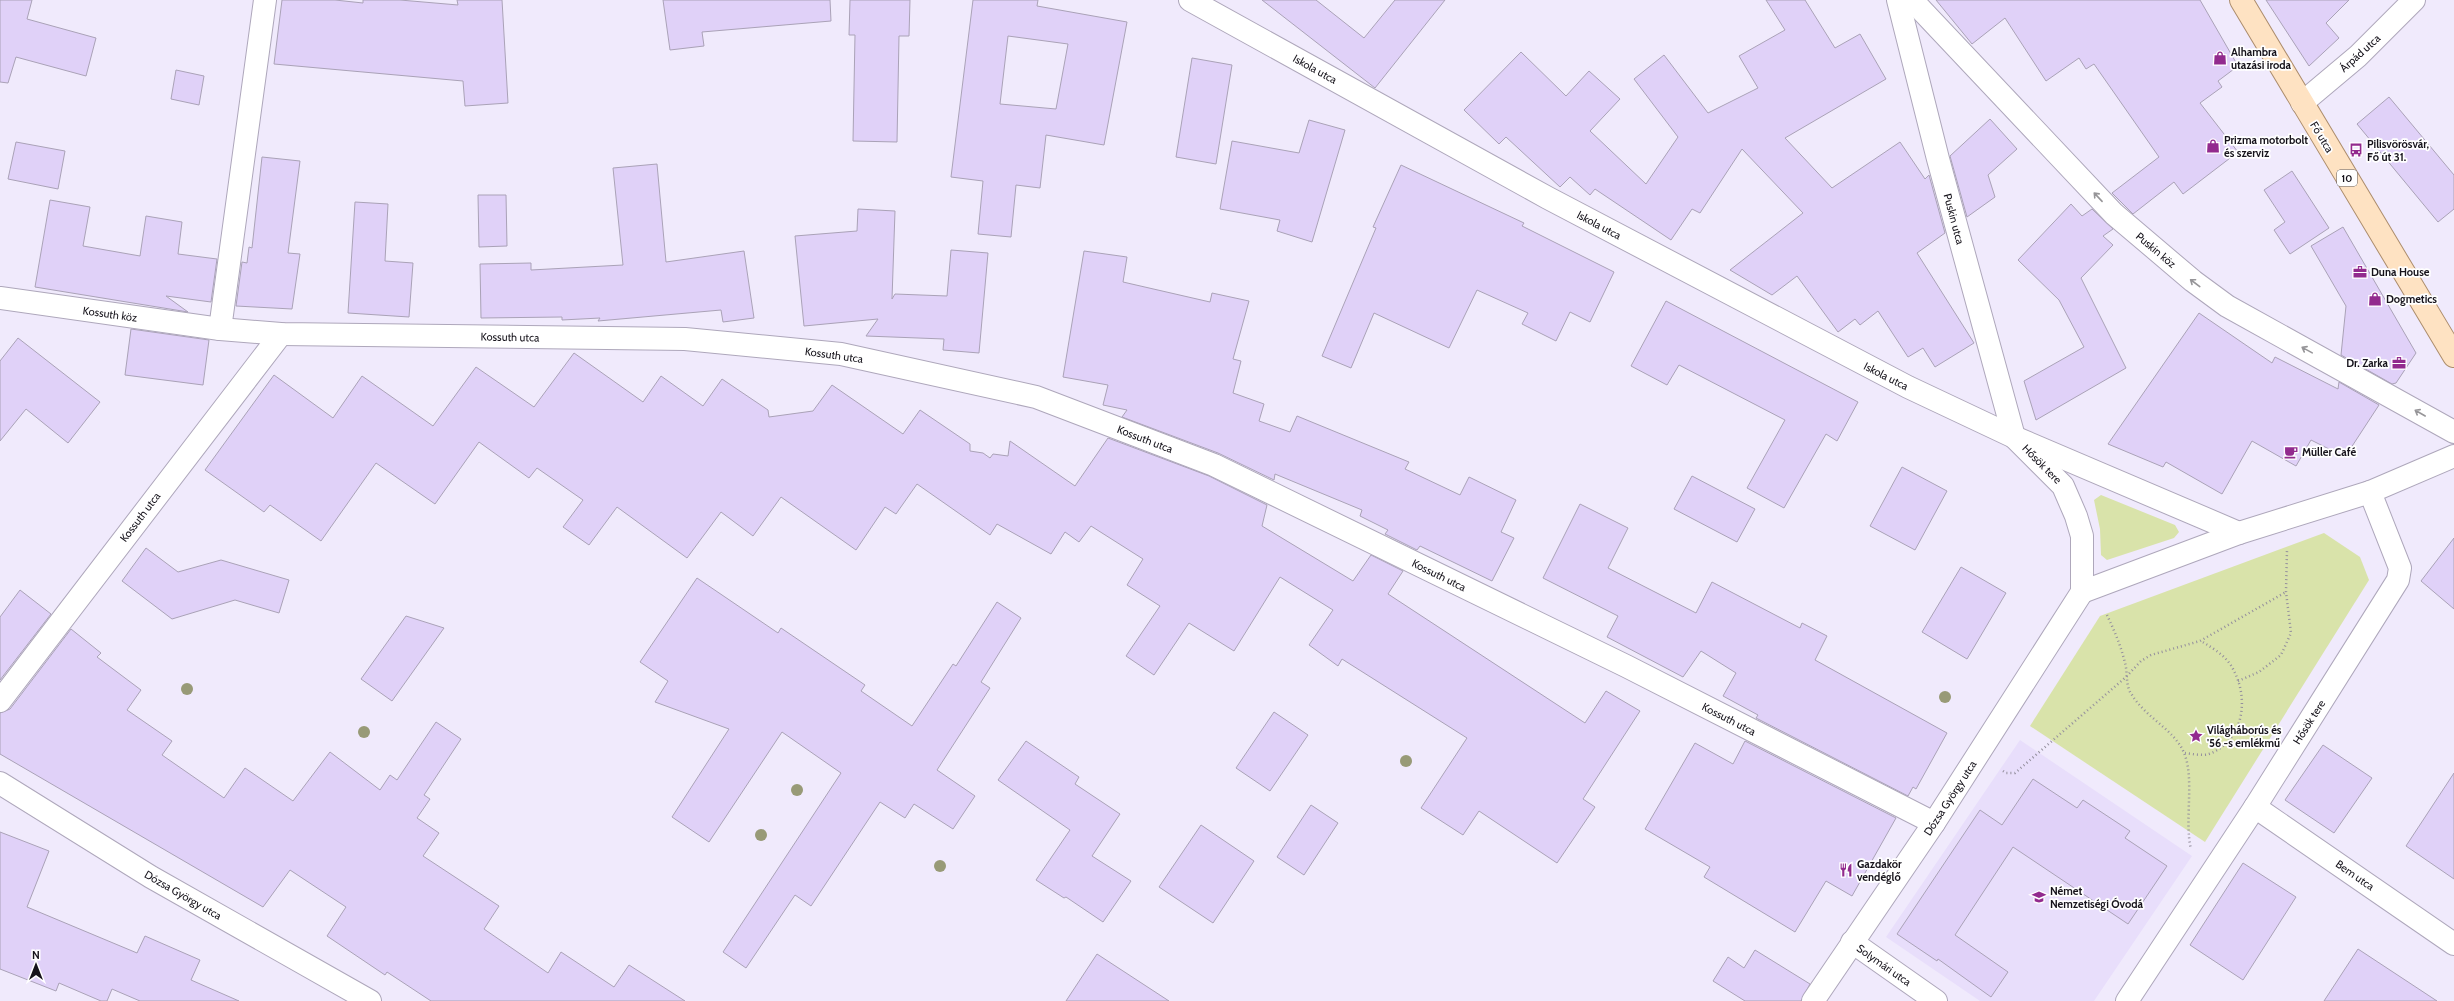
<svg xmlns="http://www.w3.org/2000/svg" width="2454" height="1001" viewBox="0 0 2454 1001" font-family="Cabin,sans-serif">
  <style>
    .built { fill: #e8defb }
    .green { fill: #d9e3aa }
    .building { fill: #e0d1f8; stroke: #aaa2b7; fill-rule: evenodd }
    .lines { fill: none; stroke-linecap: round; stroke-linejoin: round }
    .minor-casing { stroke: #aea7bb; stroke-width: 24 }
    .major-casing { stroke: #ac8d6d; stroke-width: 24 }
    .path { stroke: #948f9d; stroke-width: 2.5; stroke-dasharray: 1 3; stroke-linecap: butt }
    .minor { stroke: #fff; stroke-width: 22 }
    .major { stroke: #fee2c2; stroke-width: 22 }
    .tree { fill: #989a77 }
    .oneway { stroke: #969598 }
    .labels { text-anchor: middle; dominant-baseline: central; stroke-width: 3.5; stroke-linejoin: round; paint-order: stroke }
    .shield { fill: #fff; stroke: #5c5a5f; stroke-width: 1 }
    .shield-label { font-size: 10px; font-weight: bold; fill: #16131b }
    .poi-label { font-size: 11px; font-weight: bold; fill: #16131b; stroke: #fff; text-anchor: start }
    .street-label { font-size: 11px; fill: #16131b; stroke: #fff }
  </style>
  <rect width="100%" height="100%" fill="#f0eafc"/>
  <path class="built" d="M2020,740L2192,856L2094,1001H1980L1886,937Z"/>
  <g class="green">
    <path d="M2101,495L2175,525L2179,532L2174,538L2107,560L2101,555L2100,529L2094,500Z"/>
    <path d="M2324,533L2360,557L2369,580L2205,842L2030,726L2100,616Z"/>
  </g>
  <g class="building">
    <path d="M0,0H32L27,19L96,38L86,76L16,57L8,83L0,82Z"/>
    <path d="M282,0H335L363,3V0H400L458,5L457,0H502L508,103L465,106L463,81L274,64Z"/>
    <path d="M663,0H830L831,21L702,32L704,46L670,50Z"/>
    <path d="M850,0H910L909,36H899L897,142L853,141L855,35H849Z"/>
    <path d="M973,0H1038L1037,6L1127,22L1104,145L1046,135L1040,188L1016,185L1011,237L978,234L983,181L951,177ZM1008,36L1068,44L1056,109L1000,104Z"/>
    <path d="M1262,0H1316L1364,38L1395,0H1445L1375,88Z"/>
    <path d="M1766,0H1805L1835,48L1860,34L1886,79L1785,138L1832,188L1900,142L1925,179L1929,175L1945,233L1917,253L1974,343L1935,367L1923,348L1908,357L1878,311L1860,325L1855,319L1838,332L1797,276L1772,295L1730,270L1803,213L1742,149L1700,213L1692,209L1671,240L1595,189L1590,195L1570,177L1560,187L1506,137L1499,144L1464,110L1521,52L1566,96L1589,71L1620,99L1590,131L1646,184L1678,137L1634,79L1664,55L1708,113L1758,88L1739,56L1785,30Z"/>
    <path d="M1936,0H2200L2238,66L2218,81L2222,87L2200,103L2238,152L2183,194L2174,182L2133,214L2112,193L2159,157L2094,64L2086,69L2079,58L2046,81L2005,18L1972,44Z"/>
    <path d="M2266,0H2349L2326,23L2339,38L2309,66Z"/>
    <path d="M1192,58L1232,65L1216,164L1176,157Z"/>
    <path d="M176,70L204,76L199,105L171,99Z"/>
    <path d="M2389,97L2454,175V209L2438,222L2357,124Z"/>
    <path d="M1990,119L2017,149L1988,175L1995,197L1967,217L1950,156Z"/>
    <path d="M1309,120L1345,130L1312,242L1277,231L1280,220L1220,209L1232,141L1299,153Z"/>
    <path d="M16,142L65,151L58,189L8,179Z"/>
    <path d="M262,157L300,161L288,253L300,254L292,309L236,306L242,262L247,263L249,247L252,248Z"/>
    <path d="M657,164L666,262L744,251L754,318L723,322L721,310L598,321L600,318L562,320V317L481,318L480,264L531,263V270L623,265L613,168Z"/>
    <path d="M1401,165L1524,223L1522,226L1614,272L1590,322L1570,312L1556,341L1522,324L1528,313L1477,290L1449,348L1374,313L1351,368L1322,356L1376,228L1373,227Z"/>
    <path d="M2292,171L2329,228L2290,254L2274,230L2285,222L2264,190Z"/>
    <path d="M478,195H506L507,246L479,247Z"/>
    <path d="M50,200L90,207L83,246L140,256L146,216L182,222L178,254L217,259L211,302L166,296L188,312L35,287Z"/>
    <path d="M355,202L388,204L385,261L413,263L409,317L348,313Z"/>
    <path d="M2071,204L2082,216L2092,209L2113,229L2103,236L2113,245L2081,278L2126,368L2036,420L2024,381L2084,347L2059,300L2018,260Z"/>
    <path d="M858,209L895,211L892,299L895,294L947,296L951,250L988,253L979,353L943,350L944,339L866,336L878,319L804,326L795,236L857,231Z"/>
    <path d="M2343,227L2416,353L2396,383L2392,384L2341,355L2346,306L2311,246Z"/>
    <path d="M1084,251L1127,257L1123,282L1210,302L1212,293L1249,301L1233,359L1241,361L1233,393L1264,404L1259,421L1290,432L1297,416L1409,462L1405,469L1460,495L1469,477L1516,500L1501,532L1514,538L1492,581L1420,546L1417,550L1385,534L1388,530L1360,516L1362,510L1275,474L1274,480L1218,453L1122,417L1127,410L1103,405L1108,385L1063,377Z"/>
    <path d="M1666,301L1858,402L1837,441L1826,434L1784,508L1747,488L1785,420L1679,365L1667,385L1631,366Z"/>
    <path d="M2199,313L2272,363L2275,357L2338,389L2339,382L2379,405L2345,457L2311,440L2296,466L2252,441L2222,494L2166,462L2163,467L2108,444Z"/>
    <path d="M131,329L209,340L203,385L125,375Z"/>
    <path d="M18,338L100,402L68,443L26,409L0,441V361Z"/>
    <path d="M574,353L643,402L661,376L703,406L722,379L768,410L769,417L813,411L832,385L903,434L920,410L970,444V451L983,453L990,458L993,454L1008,456L1010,441L1075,486L1108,438L1209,476L1267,505L1262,526L1353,581L1371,555L1403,571L1388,594L1585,723L1606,691L1640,711L1583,799L1595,807L1557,863L1479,811L1463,835L1421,808L1467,738L1342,659L1338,666L1309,645L1333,610L1280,577L1234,651L1189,623L1154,675L1126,656L1160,606L1127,585L1143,559L1091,526L1079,542L1065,532L1051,554L997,524L990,535L917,484L896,514L885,507L856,550L781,497L753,536L721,512L687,558L617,507L589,545L563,527L583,500L537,468L529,478L479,442L435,504L376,463L321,541L270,505L264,512L205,470L274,375L333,418L362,376L433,426L476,367L534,407Z"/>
    <path d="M1902,467L1947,491L1915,550L1870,526Z"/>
    <path d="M1692,476L1755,509L1737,542L1674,509Z"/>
    <path d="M1580,504L1628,528L1608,568L1696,613L1712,582L1800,628L1802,623L1827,636L1815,660L1947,733L1916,789L1913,787L1908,796L1756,718L1758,715L1723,696L1736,673L1701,651L1683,677L1607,637L1618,616L1543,578Z"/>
    <path d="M2454,538V609L2421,581Z"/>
    <path d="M146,548L178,572L221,560L289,580L279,613L235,600L172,619L122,581Z"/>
    <path d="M1961,567L2006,593L1967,659L1922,632Z"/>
    <path d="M697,578L778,633L781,628L865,685L861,691L912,726L953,664L956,666L997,602L1021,618L981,682L990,688L937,770L975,796L953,829L914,804L905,818L880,802L811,906L795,895L746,968L723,952L841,773L782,732L709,842L672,817L729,729L655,702L668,681L640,662Z"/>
    <path d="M20,590L51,614L0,680V617Z"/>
    <path d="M406,616L444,628L392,701L361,679Z"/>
    <path d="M71,629L101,653L97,657L141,690L127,710L172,741L162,755L224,798L245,768L293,801L330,752L380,790L390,775L397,780L436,722L461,739L424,795L430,799L417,818L439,833L423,856L499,906L484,929L548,973L561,952L614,987L629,965L685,1001H431L387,972L385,975L327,936L346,907L290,870L263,907L0,754V713L10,709Z"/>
    <path d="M1274,712L1308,735L1270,791L1236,768Z"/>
    <path d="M1026,741L1079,777L1075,784L1120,814L1092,856L1131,881L1103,922L1066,897L1064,898L1036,880L1070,830L998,780Z"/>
    <path d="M1745,741L1896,818L1852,896L1826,881L1795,932L1704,877L1710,867L1645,829L1695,743L1733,764Z"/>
    <path d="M2323,745L2372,778L2334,833L2285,800Z"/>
    <path d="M2454,773V879L2406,846Z"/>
    <path d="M2033,779L2077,808L2083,800L2130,831L2125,838L2167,866L2128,924L2013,847L1955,935L2008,972L1991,997L1938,959L1937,961L1897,934L1980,810L2002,825Z"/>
    <path d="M1311,805L1338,823L1304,875L1277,857Z"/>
    <path d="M1201,825L1254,861L1213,923L1159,887Z"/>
    <path d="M0,832L49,851L27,907L137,953L145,936L200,960L191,980L239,1001H140L112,989L107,1001H101L59,983L56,991L0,969Z"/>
    <path d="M2243,863L2296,897L2243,980L2190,945Z"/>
    <path d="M2358,949L2437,1001H2324Z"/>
    <path d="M1755,950L1810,984L1801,1001H1745L1713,981L1728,957L1744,968Z"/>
    <path d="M1097,954L1169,1001H1066Z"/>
  </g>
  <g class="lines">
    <g class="minor-casing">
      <g id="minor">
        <path d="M1190,0L1548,198L1908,387L2014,437L2239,533"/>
        <path d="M1898,0L1938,159L2014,437L2063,486L2076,516L2082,536V592"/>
        <path d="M1912,0L2114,214L2193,281L2227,306L2454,432"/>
        <path d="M2302,103L2358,56L2414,0"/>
        <path d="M0,298L220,329L281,334L685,339L841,354L1036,397L1214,465L1626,666L1934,823"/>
        <path d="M220,329L265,0"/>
        <path d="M2082,592L2239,533L2370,492L2454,456"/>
        <path d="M0,701L281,334"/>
        <path d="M0,783L151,877L370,1001"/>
        <path d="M2255,807L2454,944"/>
        <path d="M1852,942L1936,1001"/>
        <path d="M1813,1001L1934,823L2082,592"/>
        <path d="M2127,1001L2255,807L2398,580L2400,568L2370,492"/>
      </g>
    </g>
    <g class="major-casing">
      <path id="major" d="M2241,0L2454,356"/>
    </g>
    <g class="path">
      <path d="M2107,615C2114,630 2121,646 2125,663C2128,673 2125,686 2132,695C2146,718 2175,730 2184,753C2195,778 2184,822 2191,849"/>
      <path d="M2238,681L2259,672L2281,655L2291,633L2286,592L2287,550"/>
      <path d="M2185,753C2192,754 2203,756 2209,754C2246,740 2250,694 2230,664C2223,654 2211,647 2201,641"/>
      <path d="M2003,771L2006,773H2015L2126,677L2141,661L2151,655L2200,641L2286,592"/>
    </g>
    <use href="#minor" class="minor"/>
    <use href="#major" class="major"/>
  </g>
  <g class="tree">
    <circle cx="187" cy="689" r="6"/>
    <circle cx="1945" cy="697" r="6"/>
    <circle cx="364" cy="732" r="6"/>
    <circle cx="1406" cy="761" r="6"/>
    <circle cx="797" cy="790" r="6"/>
    <circle cx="761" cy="835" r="6"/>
    <circle cx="940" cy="866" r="6"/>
  </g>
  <defs><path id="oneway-shaft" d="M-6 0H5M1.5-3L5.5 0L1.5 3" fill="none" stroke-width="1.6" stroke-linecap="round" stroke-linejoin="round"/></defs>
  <g class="oneway">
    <use href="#oneway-shaft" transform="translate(2098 197) rotate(-133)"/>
    <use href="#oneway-shaft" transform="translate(2195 283) rotate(-143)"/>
    <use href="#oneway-shaft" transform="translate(2307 350) rotate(-151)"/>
    <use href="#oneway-shaft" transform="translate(2420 413) rotate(-150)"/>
  </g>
  <defs>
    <g id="shop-bare" transform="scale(1.08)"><path d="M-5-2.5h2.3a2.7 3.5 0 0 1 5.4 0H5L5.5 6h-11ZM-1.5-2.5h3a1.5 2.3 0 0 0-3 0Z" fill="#922a8e" stroke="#fff" stroke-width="2.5" paint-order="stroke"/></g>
    <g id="bus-bare" transform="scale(1.08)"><path d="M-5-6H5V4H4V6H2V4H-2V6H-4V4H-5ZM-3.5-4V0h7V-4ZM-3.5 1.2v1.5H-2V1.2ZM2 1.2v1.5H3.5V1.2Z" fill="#922a8e" stroke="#fff" stroke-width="2.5" paint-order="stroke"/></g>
    <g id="office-bare" transform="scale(1.08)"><path d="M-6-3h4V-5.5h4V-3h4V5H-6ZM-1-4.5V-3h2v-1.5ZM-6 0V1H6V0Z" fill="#922a8e" stroke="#fff" stroke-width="2.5" paint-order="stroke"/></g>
    <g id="cafe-bare" transform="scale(1.08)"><path d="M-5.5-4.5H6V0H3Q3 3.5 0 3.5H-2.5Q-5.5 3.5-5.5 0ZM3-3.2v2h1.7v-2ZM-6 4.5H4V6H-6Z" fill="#922a8e" stroke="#fff" stroke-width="2.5" paint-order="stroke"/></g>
    <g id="sight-bare" transform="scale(1.08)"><path d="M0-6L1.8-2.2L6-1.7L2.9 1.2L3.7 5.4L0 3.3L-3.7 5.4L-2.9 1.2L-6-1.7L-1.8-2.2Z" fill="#922a8e" stroke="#fff" stroke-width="2.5" paint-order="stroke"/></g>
    <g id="restaurant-bare" transform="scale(1.08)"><path d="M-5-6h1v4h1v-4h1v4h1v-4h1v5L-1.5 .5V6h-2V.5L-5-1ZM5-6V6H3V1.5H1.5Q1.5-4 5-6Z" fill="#922a8e" stroke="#fff" stroke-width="2.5" paint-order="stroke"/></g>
    <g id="school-bare" transform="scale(1.08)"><path d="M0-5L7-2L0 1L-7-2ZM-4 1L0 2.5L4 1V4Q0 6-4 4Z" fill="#922a8e" stroke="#fff" stroke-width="2.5" paint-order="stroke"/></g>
  </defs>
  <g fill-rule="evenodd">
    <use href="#shop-bare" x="2220" y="58"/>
    <use href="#shop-bare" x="2213" y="146"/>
    <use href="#bus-bare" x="2356" y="150"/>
    <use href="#office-bare" x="2360" y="272"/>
    <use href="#shop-bare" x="2375" y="299"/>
    <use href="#office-bare" x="2399" y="363"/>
    <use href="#cafe-bare" x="2291" y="452"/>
    <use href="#sight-bare" x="2196" y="736"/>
    <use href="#restaurant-bare" x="1846" y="870"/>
    <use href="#school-bare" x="2039" y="897"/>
  </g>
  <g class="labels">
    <rect class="shield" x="2337" y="170" width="20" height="16" rx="3"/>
    <g class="shield-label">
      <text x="2347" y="178">10</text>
    </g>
    <g class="poi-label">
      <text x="2231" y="52">Alhambra<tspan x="2231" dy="13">utazási iroda</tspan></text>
      <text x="2224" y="140">Prizma motorbolt<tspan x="2224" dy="13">és szerviz</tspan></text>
      <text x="2367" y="144">Pilisvörösvár,<tspan x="2367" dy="13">Fő út 31.</tspan></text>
      <text x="2371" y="272">Duna House</text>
      <text x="2386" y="299">Dogmetics</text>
      <text x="2388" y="363" text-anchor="end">Dr. Zarka</text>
      <text x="2302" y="452">Müller Café</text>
      <text x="2207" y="730">Világháborús és<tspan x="2207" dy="13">'56 -s emlékmű</tspan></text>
      <text x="1857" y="864">Gazdakör<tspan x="1857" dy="13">vendéglő</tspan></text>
      <text x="2050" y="891">Német<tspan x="2050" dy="13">Nemzetiségi Óvodá</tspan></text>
    </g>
    <g class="street-label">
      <text transform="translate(2360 53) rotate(-42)">Árpád utca</text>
      <text transform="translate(1315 69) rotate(29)">Iskola utca</text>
      <text transform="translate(2322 137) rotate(59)">Fő utca</text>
      <text transform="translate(1954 219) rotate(75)">Puskin utca</text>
      <text transform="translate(1599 225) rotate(28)">Iskola utca</text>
      <text transform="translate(2156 250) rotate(40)">Puskin köz</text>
      <text transform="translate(110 314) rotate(8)">Kossuth köz</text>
      <text transform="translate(510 337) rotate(1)">Kossuth utca</text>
      <text transform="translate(834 355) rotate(8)">Kossuth utca</text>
      <text transform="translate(1886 376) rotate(27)">Iskola utca</text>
      <text transform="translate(1145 439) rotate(21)">Kossuth utca</text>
      <text transform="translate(2042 464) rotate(45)">Hősök tere</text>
      <text transform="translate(140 517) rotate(-53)">Kossuth utca</text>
      <text transform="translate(1439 575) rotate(26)">Kossuth utca</text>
      <text transform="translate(1729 719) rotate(27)">Kossuth utca</text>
      <text transform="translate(2309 722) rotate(-58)">Hősök tere</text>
      <text transform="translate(1950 798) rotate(-57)">Dózsa György utca</text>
      <text transform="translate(2355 875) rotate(35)">Bem utca</text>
      <text transform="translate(183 895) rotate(30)">Dózsa György utca</text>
      <text transform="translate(1884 965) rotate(35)">Solymári utca</text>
    </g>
  </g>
  <g transform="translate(36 965)" stroke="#ffffff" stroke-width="3" paint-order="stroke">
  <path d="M0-3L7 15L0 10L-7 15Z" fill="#16131b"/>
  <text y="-6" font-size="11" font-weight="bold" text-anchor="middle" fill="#16131b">N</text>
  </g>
</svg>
